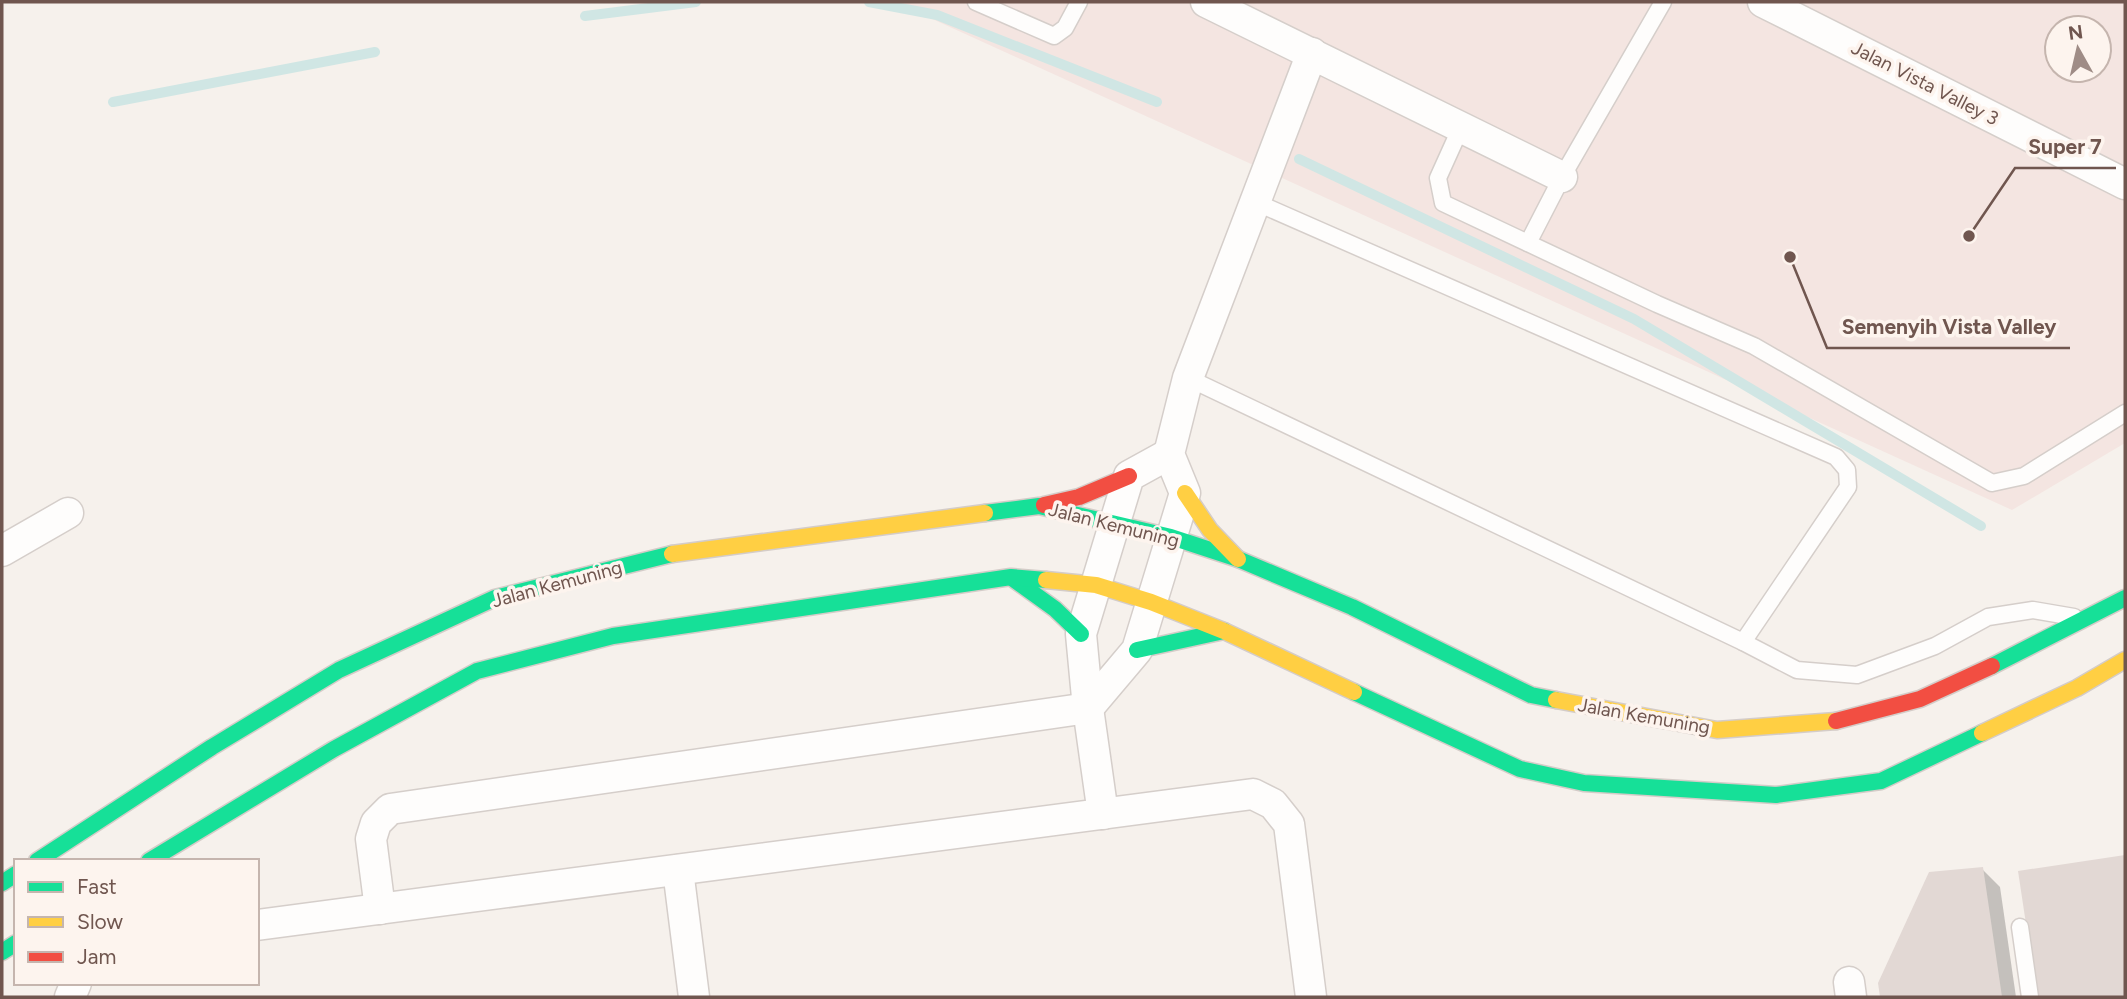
<svg xmlns="http://www.w3.org/2000/svg" width="2127" height="999" viewBox="0 0 2127 999" font-family="Figtree,sans-serif">
  <style>
    .commercial { fill: #f4e5e1; fill-rule: evenodd }
    .shadow { fill: #0003 }
    .lines { fill: none; stroke-linecap: round; stroke-linejoin: round }
    .stream { stroke: #d0e6e4; stroke-width: 10 }
    .building { fill: #e2d8d4 }
    .lane-casing { stroke: #d5ceca; stroke-width: 19 }
    .street-casing { stroke: #d5ceca; stroke-width: 33 }
    .fast-casing { stroke: #d4ccc8; stroke-width: 19 }
    .slow-casing { stroke: #d4ccc8; stroke-width: 19 }
    .jam-casing { stroke: #d4ccc8; stroke-width: 19 }
    .lane { stroke: #fefdfc; stroke-width: 16 }
    .street { stroke: #fefdfc; stroke-width: 30 }
    .fast { stroke: #16e098; stroke-width: 16 }
    .slow { stroke: #ffcf43; stroke-width: 16 }
    .jam { stroke: #f24e42; stroke-width: 16 }
    .labels { text-anchor: middle; dominant-baseline: central; stroke-width: 7; stroke-linejoin: round; paint-order: stroke }
    .street-label { font-size: 19px; fill: #70564f; stroke: #fdf4ee }
    .leader { fill: none; stroke: #70564f; stroke-width: 2.5 }
    .callout-dot { fill: #70564f; stroke: #fdf4ee; stroke-width: 2.5 }
    .callout-label { font-size: 21px; text-anchor: middle; font-weight: bold; fill: #70564f; stroke: #fdf4ee; stroke-width: 7; stroke-linejoin: round; paint-order: stroke }
  </style>
  <rect width="100%" height="100%" fill="#f6f1ec"/>
  <path class="commercial" d="M895,2H2125V443L2012,510ZM2057,28H2099V70H2057Z"/>
  <g class="shadow">
    <path d="M2125,857V997H2039L2020,872Z"/>
    <path d="M1982,869L2000,887L2016,997H1881L1880,983Z"/>
  </g>
  <g class="lines">
    <g class="stream">
      <path d="M869,2L937,15L1157,102"/>
      <path d="M585,16L696,2"/>
      <path d="M113,102L375,52"/>
      <path d="M1299,159L1634,319L1981,526"/>
    </g>
  </g>
  <g class="building">
    <path d="M2125,855V997H2037L2018,871Z"/>
    <path d="M1983,867L2002,997H1880L1878,983L1929,872Z"/>
  </g>
  <g class="lines">
    <g class="lane-casing">
      <g id="lane">
        <path d="M976,2L1054,36L1065,28L1079,2"/>
        <path d="M1461,127L1438,178L1443,203L1657,304L1754,346L1992,483L2024,476L2125,413"/>
        <path d="M1528,243L1562,177L1663,2"/>
        <path d="M1188,378L1743,642L1848,487L1847,470L1836,457L1255,202"/>
        <path d="M1743,642L1797,670L1857,675L1935,646L1988,617L2033,610L2074,617"/>
        <path d="M2020,927L2030,997"/>
      </g>
    </g>
    <g class="street-casing">
      <g id="street">
        <path d="M1206,2L1562,177"/>
        <path d="M1763,2L2125,184"/>
        <path d="M2,551L68,513"/>
        <path d="M1103,814L1088,708L1081,634L1129,476L1169,454"/>
        <path d="M678,870L694,997"/>
        <path d="M380,909L371,839L376,823L390,809L1088,708L1137,650L1185,493L1169,454L1188,378L1312,53"/>
        <path d="M257,925L1253,794L1273,804L1289,824L1311,997"/>
        <path d="M1849,982L1851,997"/>
        <path d="M70,997L76,983"/>
      </g>
    </g>
    <g class="fast-casing">
      <g id="fast">
        <path d="M985,513L1039,506L1171,537L1238,559L1352,607L1531,695L1556,700"/>
        <path d="M1012,578L1055,609L1081,634"/>
        <path d="M1137,650L1224,631"/>
        <path d="M1992,666L2125,598"/>
        <path d="M1354,692L1520,769L1584,783L1776,795L1881,781L1982,733"/>
        <path d="M37,861L212,747L339,670L495,598L672,554"/>
        <path d="M149,861L334,749L477,671L613,636L1011,577L1046,580"/>
        <path d="M2,883L16,874"/>
        <path d="M2,952L16,943"/>
      </g>
    </g>
    <g class="slow-casing">
      <g id="slow">
        <path d="M1185,493L1210,530L1238,559"/>
        <path d="M672,554L985,513"/>
        <path d="M1046,580L1096,585L1151,602L1224,631L1354,692"/>
        <path d="M1556,700L1717,730L1836,721"/>
        <path d="M1982,733L2077,688L2125,660"/>
      </g>
    </g>
    <g class="jam-casing">
      <g id="jam">
        <path d="M1044,505L1079,497L1129,476"/>
        <path d="M1836,721L1920,699L1992,666"/>
      </g>
    </g>
    <use href="#lane" class="lane"/>
    <use href="#street" class="street"/>
    <use href="#fast" class="fast"/>
    <use href="#slow" class="slow"/>
    <use href="#jam" class="jam"/>
  </g>
  <g class="labels">
    <g class="street-label">
      <text transform="translate(1925 83) rotate(27)">Jalan Vista Valley 3</text>
      <text transform="translate(1114 525) rotate(14)">Jalan Kemuning</text>
      <text transform="translate(557 584) rotate(-15)">Jalan Kemuning</text>
      <text transform="translate(1644 716) rotate(10)">Jalan Kemuning</text>
    </g>
  </g>
  <path class="leader" d="M1969 236L2015 168H2116M1790 257L1827 348H2070"/>
  <g class="callout-dot">
    <circle cx="1969" cy="236" r="7"/>
    <circle cx="1790" cy="257" r="7"/>
  </g>
  <g class="callout-label">
    <text x="2065" y="154">Super 7</text>
    <text x="1949" y="334">Semenyih Vista Valley</text>
  </g>
  <rect width="2127" height="999" fill="none" stroke="#70564f" stroke-width="7"/>
  <rect x="14" y="859" width="245" height="126" fill="#fdf4ee" stroke="#c5b5ae" stroke-width="2"/>
  <rect x="28" y="882" width="35" height="10" fill="#16e098" stroke="#c5b5ae" stroke-width="2"/>
  <text x="77" y="894" font-size="21" fill="#70564f">Fast</text>
  <rect x="28" y="917" width="35" height="10" fill="#ffcf43" stroke="#c5b5ae" stroke-width="2"/>
  <text x="77" y="929" font-size="21" fill="#70564f">Slow</text>
  <rect x="28" y="952" width="35" height="10" fill="#f24e42" stroke="#c5b5ae" stroke-width="2"/>
  <text x="77" y="964" font-size="21" fill="#70564f">Jam</text>
  <g transform="translate(2078 49) rotate(352)"><circle r="33" fill="#fdf4ee" stroke="#c5b5ae" stroke-width="2"/>
  <path d="M0-5L12 26L0 18L-12 26Z" fill="#9f8c86"/>
  <text y="-10" font-size="19" font-weight="bold" text-anchor="middle" fill="#70564f">N</text>
  </g>
</svg>
